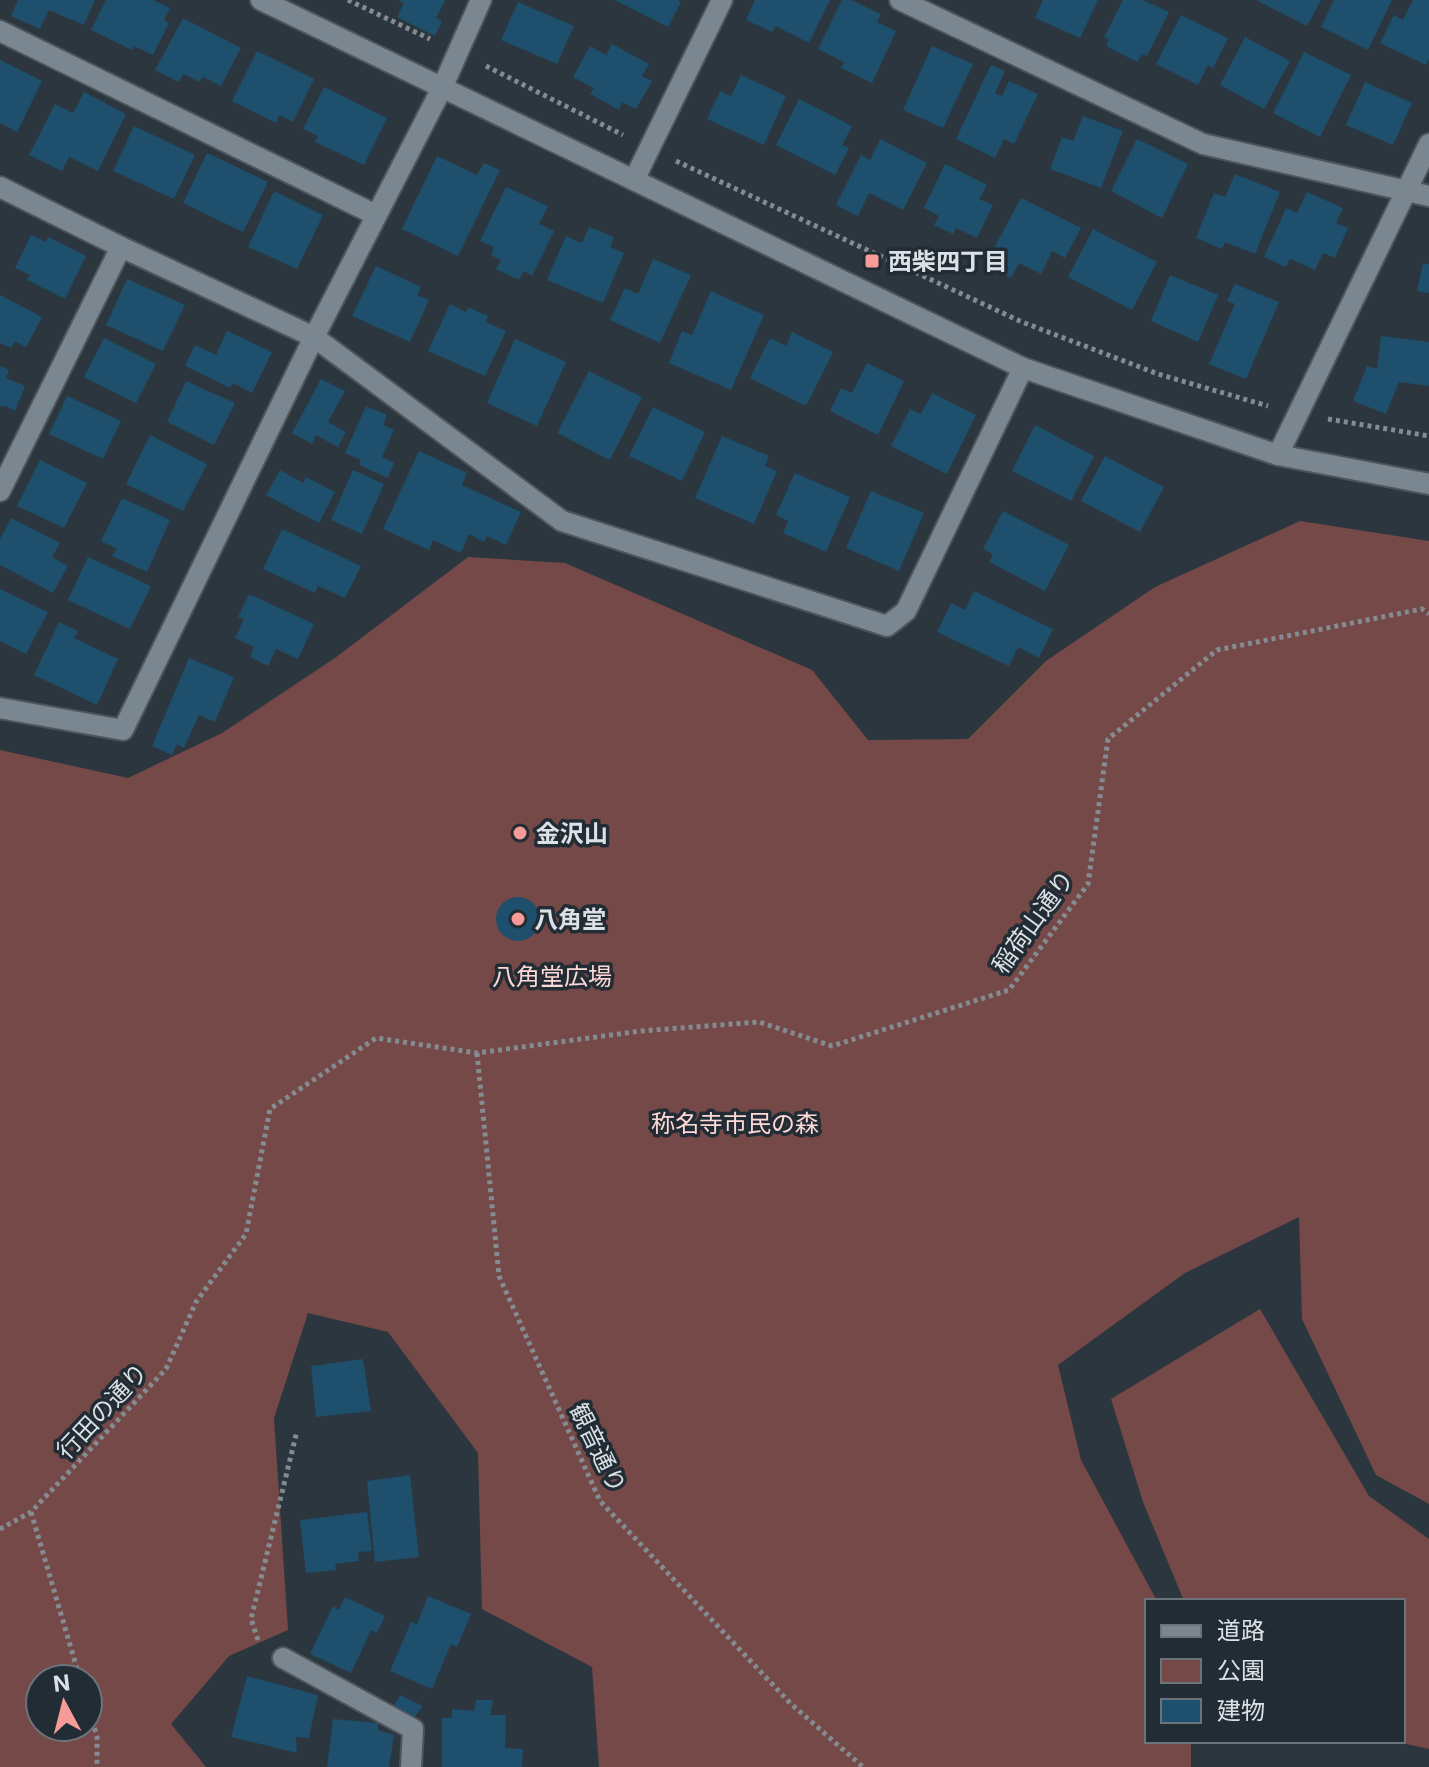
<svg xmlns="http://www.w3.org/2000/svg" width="1429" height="1767" viewBox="0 0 1429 1767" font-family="Inter,'Noto Sans JP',sans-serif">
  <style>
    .green { fill: #754947; fill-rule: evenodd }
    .building { fill: #1e4f6d }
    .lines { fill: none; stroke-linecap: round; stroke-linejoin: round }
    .minor-casing { stroke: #4c555b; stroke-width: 24 }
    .path { stroke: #848c92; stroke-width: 5; stroke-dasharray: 4 4; stroke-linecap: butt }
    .minor { stroke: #7b8790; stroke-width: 20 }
    .poi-dot { fill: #f59b98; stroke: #222c34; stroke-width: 3 }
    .labels { text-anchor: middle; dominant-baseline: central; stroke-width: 7; stroke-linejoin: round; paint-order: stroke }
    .poi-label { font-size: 24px; font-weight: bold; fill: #dbe1e6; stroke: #222c34; text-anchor: start }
    .street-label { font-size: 24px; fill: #dbe1e6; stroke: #222c34 }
    .park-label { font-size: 24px; fill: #fdd8d6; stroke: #222c34 }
  </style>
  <rect width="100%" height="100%" fill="#2c363e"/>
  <g class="green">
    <path d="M1300,521L1429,541V1504L1376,1475L1302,1319L1299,1217L1185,1273L1058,1365L1081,1460L1157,1601H1147V1741H1191V1767H599L592,1667L482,1609L478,1453L388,1332L308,1313L274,1418L288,1630L229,1656L171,1724L206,1767H0V750L128,778L222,733L335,658L468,557L565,563L812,670L868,740L968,739L1046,661L1155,587ZM88,1679V1727H40V1679Z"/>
    <path d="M1260,1309L1369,1496L1429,1539V1749L1392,1741H1403V1601H1184L1143,1502L1111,1399Z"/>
  </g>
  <g class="building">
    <path d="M18,0H95L84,25L49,10L40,29L11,16Z"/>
    <path d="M106,0H153L170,8L164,20L169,23L153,55L134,46L132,50L91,30Z"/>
    <path d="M398,0H445L436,18L442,21L435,36L397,17L404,3Z"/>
    <path d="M615,0H678L681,2L668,27Z"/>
    <path d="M755,0H830L809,43L775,26L772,32L746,20Z"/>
    <path d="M842,0H851L881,14L877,22L896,31L872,83L841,68L844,62L818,49Z"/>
    <path d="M1043,0H1098L1080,38L1035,18Z"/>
    <path d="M1123,0H1143L1169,12L1147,56L1142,54L1137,62L1106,46L1109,39L1104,37Z"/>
    <path d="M1256,0H1321L1307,26Z"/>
    <path d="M1334,0H1392L1368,50L1321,27Z"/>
    <path d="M1413,0H1429V59L1426,65L1380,43L1394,15L1403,20Z"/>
    <path d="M518,2L574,26L557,64L501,40Z"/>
    <path d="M1181,15L1228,38L1213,68L1208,65L1198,85L1156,64Z"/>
    <path d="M183,18L241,48L221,86L203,77L200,82L183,74L179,82L155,70Z"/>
    <path d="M1245,37L1290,61L1264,109L1220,85Z"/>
    <path d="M612,44L649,64L642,76L652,81L636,109L622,102L619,110L590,94L594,88L573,77L590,46L606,55Z"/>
    <path d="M932,46L973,64L943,128L903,110Z"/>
    <path d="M257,51L314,79L293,122L279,115L276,123L232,101Z"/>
    <path d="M1304,52L1351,75L1320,137L1273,113Z"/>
    <path d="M0,60L42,81L17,132L0,123Z"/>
    <path d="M991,65L1005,71L995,93L1002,96L1009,81L1038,94L1014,144L1004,139L995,158L956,139Z"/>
    <path d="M741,75L786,96L764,145L707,119L720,91L731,96Z"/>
    <path d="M1365,82L1412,103L1393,145L1346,125Z"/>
    <path d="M324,87L387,118L364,165L315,142L318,136L303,129Z"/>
    <path d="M84,92L126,114L98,171L69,157L62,171L29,155L55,104L73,113Z"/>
    <path d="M799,99L852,126L842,145L849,148L835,175L776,145Z"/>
    <path d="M1083,116L1123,131L1101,188L1050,169L1062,137L1073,141Z"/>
    <path d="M134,126L195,155L174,199L113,171Z"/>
    <path d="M880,139L927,163L903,210L869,193L858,216L836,205L861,155L870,160Z"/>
    <path d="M1137,139L1188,164L1162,218L1111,191Z"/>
    <path d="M207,153L268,182L243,232L183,203Z"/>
    <path d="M437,156L477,175L484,163L500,170L458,256L402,229Z"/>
    <path d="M945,164L987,185L979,199L993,205L977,238L956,228L953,234L934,225L939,216L924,208Z"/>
    <path d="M1235,174L1280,192L1255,254L1225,242L1222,249L1196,238L1214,193L1225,197Z"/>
    <path d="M506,187L548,206L539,224L554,231L532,276L524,271L519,280L496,269L501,260L491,255L494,247L480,241Z"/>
    <path d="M274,191L323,215L297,269L248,247Z"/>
    <path d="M1307,192L1343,208L1336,223L1348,228L1335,258L1323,253L1315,270L1290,259L1286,267L1264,257L1286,208L1297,213Z"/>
    <path d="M1021,198L1081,228L1065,258L1052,251L1041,274L1019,263L1011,278L985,265Z"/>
    <path d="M589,227L614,237L610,247L624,253L603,303L547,280L566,236L582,243Z"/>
    <path d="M1093,229L1157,262L1132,310L1068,277Z"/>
    <path d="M31,235L46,242L48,237L86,256L65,299L27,280L30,275L15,268Z"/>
    <path d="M653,259L691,275L660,343L610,320L625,288L638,294Z"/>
    <path d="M1423,263L1429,264V293L1417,291Z"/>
    <path d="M376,266L421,287L417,295L429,300L410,342L352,316Z"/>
    <path d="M1170,275L1218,295L1198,342L1151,321Z"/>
    <path d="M127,279L185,305L163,351L106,325Z"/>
    <path d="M1235,284L1279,302L1246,379L1209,364L1235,304L1227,301Z"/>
    <path d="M711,291L764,315L731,390L669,363L682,331L692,335Z"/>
    <path d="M0,295L42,317L26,347L15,341L11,348L0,343Z"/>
    <path d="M450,304L466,312L468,307L488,316L486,322L506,331L485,376L428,351Z"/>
    <path d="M227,331L272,352L252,393L233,383L230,388L185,366L195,345L216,355Z"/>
    <path d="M792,332L833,352L806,406L750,378L770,338L786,346Z"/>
    <path d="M1381,336L1429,342V386L1399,382L1386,414L1353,401L1367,366L1377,369Z"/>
    <path d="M104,338L156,364L136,403L84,377Z"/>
    <path d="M515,339L566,362L537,426L487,403Z"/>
    <path d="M867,363L904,381L878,435L830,411L841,388L852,393Z"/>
    <path d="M0,366L9,370L6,378L25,386L15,411L6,406L0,407Z"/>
    <path d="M589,371L642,397L610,460L557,433Z"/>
    <path d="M321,379L345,391L328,422L346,432L338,447L316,435L312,444L292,433Z"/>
    <path d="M186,381L235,403L214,445L167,422Z"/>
    <path d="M932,393L976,415L947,474L891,446L910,409L921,414Z"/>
    <path d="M67,396L121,421L103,459L49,434Z"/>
    <path d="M366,406L387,415L383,425L394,430L382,457L394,463L388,478L359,465L361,460L345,453Z"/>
    <path d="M653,407L705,432L682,481L629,456Z"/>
    <path d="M1035,425L1094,456L1071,501L1012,471Z"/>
    <path d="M150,435L207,464L183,511L126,484Z"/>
    <path d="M722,436L769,456L765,466L777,471L754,524L695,498Z"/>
    <path d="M419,451L467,473L462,485L521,512L506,545L487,536L484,542L469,534L461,553L433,540L429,550L383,529Z"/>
    <path d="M1105,456L1164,487L1140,532L1081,501Z"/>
    <path d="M40,460L87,483L64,528L17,506Z"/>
    <path d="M280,470L303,483L306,477L335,492L319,523L266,495Z"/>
    <path d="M353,470L384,484L362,534L331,520Z"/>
    <path d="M795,473L850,497L826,552L783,533L788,521L776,515Z"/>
    <path d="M871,491L924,513L899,571L846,548Z"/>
    <path d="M122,498L170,520L147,572L112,556L117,549L101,541Z"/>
    <path d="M1003,511L1069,545L1045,591L989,562L993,554L983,549Z"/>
    <path d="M11,518L60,543L52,557L68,566L53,593L0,565V539Z"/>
    <path d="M282,529L361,566L345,598L318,586L315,593L263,569Z"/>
    <path d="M88,557L151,586L130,629L68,600Z"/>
    <path d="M0,589L48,612L26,654L0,641Z"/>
    <path d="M974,591L1053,629L1039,658L1018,647L1009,666L937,632L951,603L965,610Z"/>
    <path d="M249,594L314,624L298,659L276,649L268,666L250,657L254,647L235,638L244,619L238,617Z"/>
    <path d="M59,622L78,631L74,638L118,659L97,705L34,675Z"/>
    <path d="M189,658L234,677L215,722L199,715L184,748L177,744L172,755L152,746Z"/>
    <circle cx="518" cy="919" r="22"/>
    <path d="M363,1359L371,1411L316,1417L311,1366Z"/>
    <path d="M410,1475L419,1557L375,1562L367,1481Z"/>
    <path d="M367,1512L372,1551L358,1552L359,1561L335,1564L336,1570L306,1573L300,1520Z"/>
    <path d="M428,1596L471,1614L457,1647L451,1644L432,1689L390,1671L411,1622L417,1624Z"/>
    <path d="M345,1597L385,1616L377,1633L371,1630L351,1673L310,1654L333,1606L339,1610Z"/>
    <path d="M247,1676L318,1695L309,1738L296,1737L297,1753L231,1737Z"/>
    <path d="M400,1695L423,1706L413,1719L392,1709Z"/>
    <path d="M476,1700H493L490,1715H506L505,1748L523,1749L522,1767H442V1718H452V1709L474,1711Z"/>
    <path d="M333,1719L378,1723V1730L394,1735L389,1767H327Z"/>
  </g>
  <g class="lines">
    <g class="minor-casing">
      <g id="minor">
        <path d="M261,0L1023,368L1278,455L1429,484"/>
        <path d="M900,0L1203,144L1429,196"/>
        <path d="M0,31L376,215"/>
        <path d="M634,180L722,0"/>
        <path d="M0,187L121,247L314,337L562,521L887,626L906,611L1023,368"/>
        <path d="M1278,455L1429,144"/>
        <path d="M0,491L121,247"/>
        <path d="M0,708L123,730L314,337L442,88L481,0"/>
        <path d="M283,1658L413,1729L411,1767"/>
      </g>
    </g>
    <g class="path">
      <path d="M348,0L430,39"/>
      <path d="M486,66L623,135"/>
      <path d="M676,161L1022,322L1158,374L1268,406"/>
      <path d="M1328,419L1429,436"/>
      <path d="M477,1053L499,1276L600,1501L790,1703L863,1767"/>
      <path d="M31,1512L80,1679"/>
      <path d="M0,1529L31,1512L166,1369L196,1302L246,1234L270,1109L376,1038L477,1053L641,1031L759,1022L832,1046L1009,990L1088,884L1108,739L1217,650L1422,609L1429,614"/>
      <path d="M258,1640L251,1619L297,1431"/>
      <path d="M88,1705L97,1737V1767"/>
    </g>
    <use href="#minor" class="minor"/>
  </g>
  <g class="poi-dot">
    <rect x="864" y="253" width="16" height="16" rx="4"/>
    <circle cx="520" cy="833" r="8"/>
    <circle cx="518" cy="919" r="8"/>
  </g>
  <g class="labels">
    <g class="poi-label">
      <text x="888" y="261">西柴四丁目</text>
      <text x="536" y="833">金沢山</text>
      <text x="534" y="919">八角堂</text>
    </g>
    <g class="street-label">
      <text transform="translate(1033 922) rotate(-54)">稲荷山通り</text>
      <text transform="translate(102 1411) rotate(-47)">行田の通り</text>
      <text transform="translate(598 1448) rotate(64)">観音通り</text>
    </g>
    <g class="park-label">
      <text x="552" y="976">八角堂広場</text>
      <text x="735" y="1123">称名寺市民の森</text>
    </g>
  </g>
  <rect x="1145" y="1599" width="260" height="144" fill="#222c34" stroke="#6c747b" stroke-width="2"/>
  <rect x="1161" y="1625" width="40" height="12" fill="#7b8790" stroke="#6c747b" stroke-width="2"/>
  <text x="1217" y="1639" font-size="24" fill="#dbe1e6">道路</text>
  <rect x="1161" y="1659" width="40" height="24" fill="#754947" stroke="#6c747b" stroke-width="2"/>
  <text x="1217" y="1679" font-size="24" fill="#dbe1e6">公園</text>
  <rect x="1161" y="1699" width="40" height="24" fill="#1e4f6d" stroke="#6c747b" stroke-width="2"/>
  <text x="1217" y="1719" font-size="24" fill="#dbe1e6">建物</text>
  <g transform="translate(64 1703) rotate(353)"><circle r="38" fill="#222c34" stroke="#6c747b" stroke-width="2"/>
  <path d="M0-6L14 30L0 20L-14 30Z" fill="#f59b98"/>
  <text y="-12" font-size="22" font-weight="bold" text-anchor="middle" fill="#dbe1e6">N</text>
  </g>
</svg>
